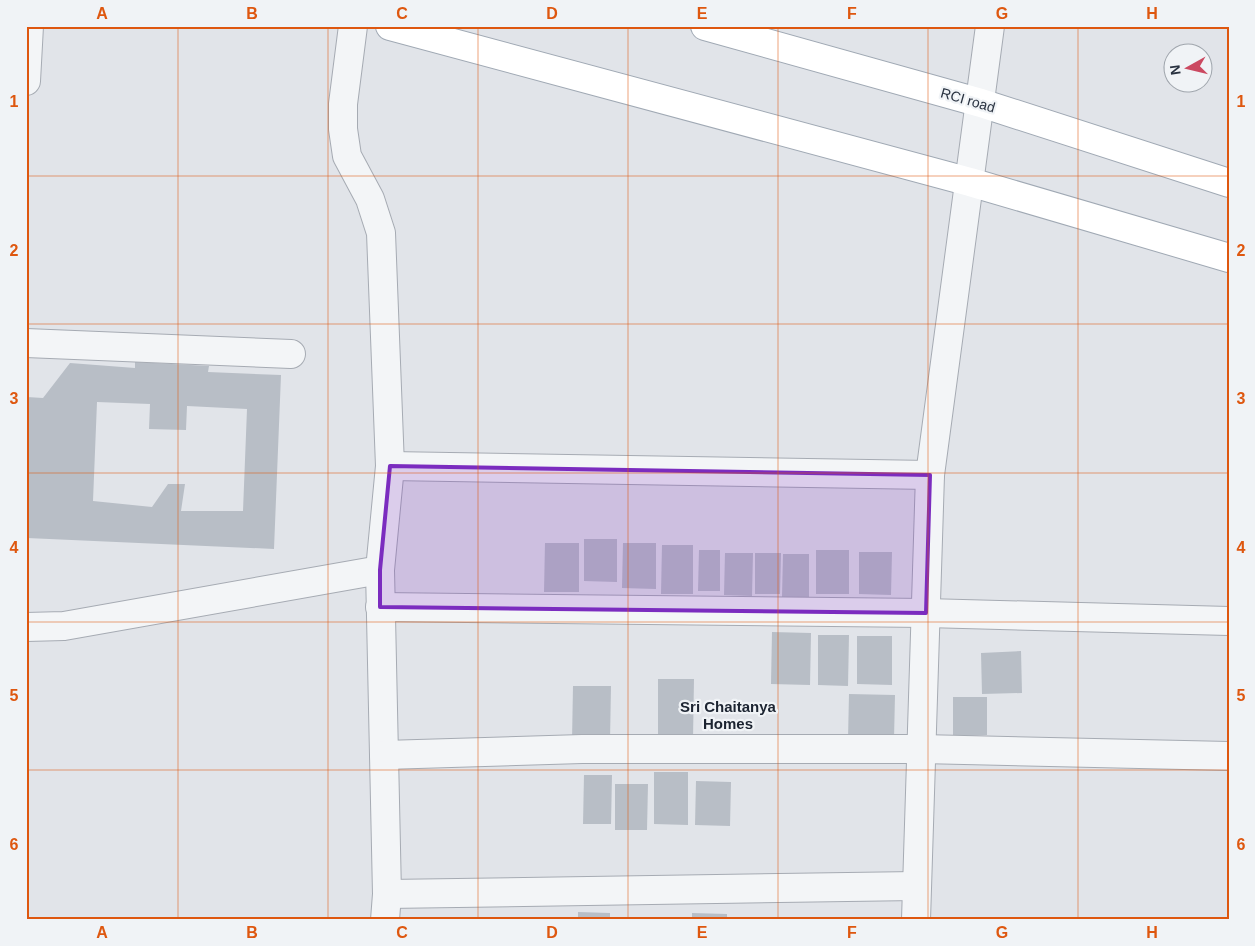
<svg xmlns="http://www.w3.org/2000/svg" width="1255" height="946" viewBox="0 0 1255 946" font-family="Helvetica,sans-serif">
  <style>
    .building { fill: #b8bec6; fill-rule: evenodd }
    .lines { fill: none; stroke-linecap: round; stroke-linejoin: round }
    .minor-casing { stroke: #a6abb3; stroke-width: 30 }
    .major-casing { stroke: #a0a9b4; stroke-width: 30 }
    .minor { stroke: #f3f5f7; stroke-width: 28 }
    .major { stroke: #fff; stroke-width: 28 }
    .marked { fill: #7b2cbf; fill-opacity: 0.2; stroke: #7b2cbf; stroke-width: 4; stroke-linejoin: round }
    .grid { fill: none; stroke: #de570f; stroke-width: 1; stroke-opacity: 0.55 }
    .labels { text-anchor: middle; dominant-baseline: central; stroke-width: 4.5; stroke-linejoin: round; paint-order: stroke }
    .street-label { font-size: 14px; fill: #293240; stroke: #f0f3f6 }
    .neighbourhood-label { font-size: 15px; font-weight: bold; fill: #1c2431; stroke: #f0f3f6 }
    .neatline { fill: none; stroke: #de570f; stroke-width: 2 }
    .grid-label { font-size: 16px; text-anchor: middle; font-weight: bold; fill: #de570f }
  </style>
  <rect width="100%" height="100%" fill="#e1e4e9"/>
  <g class="building">
    <path d="M135,362L209,366L208,372L281,375L274,549L27,538V397L43,398L70,363L135,368ZM97,402L150,404L149,429L186,430L187,406L247,409L243,511H181L185,484H168L152,507L93,501Z"/>
    <path d="M584,539H617V582L584,581Z"/>
    <path d="M545,543H579V592H544Z"/>
    <path d="M623,543H656V589L622,588Z"/>
    <path d="M662,545H693V594H661Z"/>
    <path d="M699,550H720V591H698Z"/>
    <rect x="816" y="550" width="33" height="44"/>
    <path d="M859,552H892L891,595L859,594Z"/>
    <path d="M725,553H753L752,596L724,595Z"/>
    <path d="M755,553H781L780,594H755Z"/>
    <path d="M783,554H809V597H782Z"/>
    <path d="M772,632L811,633L810,685L771,684Z"/>
    <path d="M818,635H849L848,686L818,685Z"/>
    <path d="M857,636H892V685L857,684Z"/>
    <path d="M1021,651L1022,693L982,694L981,653Z"/>
    <path d="M658,679H694L693,739H658Z"/>
    <path d="M573,686H611L610,741H572Z"/>
    <path d="M849,694L895,695L894,739H848Z"/>
    <path d="M953,697H987V735L953,736Z"/>
    <path d="M654,772H688V825L654,824Z"/>
    <path d="M584,775H612L611,824H583Z"/>
    <path d="M696,781L731,782L730,826L695,825Z"/>
    <path d="M615,784H648L647,830H615Z"/>
    <path d="M578,912L610,913V920H578Z"/>
    <path d="M692,913L727,914V920H692Z"/>
    <path d="M615,917L648,918V920H615Z"/>
  </g>
  <g class="lines">
    <g class="minor-casing">
      <g id="minor">
        <path d="M353,26L343,104V129L347,156L370,199L381,233L390,466L380,570L387,894L385,920"/>
        <path d="M26,81L29,26"/>
        <path d="M26,343L291,354"/>
        <path d="M390,466L930,475"/>
        <path d="M380,607L926,613L1229,621"/>
        <path d="M26,627L64,626L380,570"/>
        <path d="M384,755L582,749H921L1229,756"/>
        <path d="M387,894L916,886"/>
        <path d="M916,920L930,475L990,26"/>
      </g>
    </g>
    <g class="major-casing">
      <g id="major">
        <path d="M390,26L970,182L1229,258"/>
        <path d="M705,26L981,103L1229,183"/>
      </g>
    </g>
    <use href="#minor" class="minor"/>
    <use href="#major" class="major"/>
  </g>
  <path class="marked" d="M390,466L930,475L926,613L380,607V570Z"/>
  <path class="grid" d="M178,26V920M328,26V920M478,26V920M628,26V920M778,26V920M928,26V920M1078,26V920M26,176H1229M26,324H1229M26,473H1229M26,622H1229M26,770H1229"/>
  <g class="labels">
    <g class="street-label">
      <text transform="translate(968 100) rotate(16)">RCI road</text>
    </g>
    <g class="neighbourhood-label">
      <text x="728" y="706">Sri Chaitanya<tspan x="728" dy="17">Homes</tspan></text>
    </g>
  </g>
  <rect width="1255" height="946" fill="none" stroke="#f0f3f6" stroke-width="55"/>
  <g transform="translate(1188 68) rotate(262)"><circle r="24" fill="#f0f3f6" stroke="#a0a6ad"/>
  <path d="M0-4L9 19L0 12L-9 19Z" fill="#cb4961"/>
  <text y="-8" font-size="14" font-weight="bold" text-anchor="middle" fill="#293240">N</text>
  </g>
  <rect x="28" y="28" width="1200" height="890" class="neatline"/>
  <g class="grid-label">
    <text x="102" y="19">A</text>
    <text x="252" y="19">B</text>
    <text x="402" y="19">C</text>
    <text x="552" y="19">D</text>
    <text x="702" y="19">E</text>
    <text x="852" y="19">F</text>
    <text x="1002" y="19">G</text>
    <text x="1152" y="19">H</text>
    <text x="14" y="107">1</text>
    <text x="1241" y="107">1</text>
    <text x="14" y="256">2</text>
    <text x="1241" y="256">2</text>
    <text x="14" y="404">3</text>
    <text x="1241" y="404">3</text>
    <text x="14" y="553">4</text>
    <text x="1241" y="553">4</text>
    <text x="14" y="701">5</text>
    <text x="1241" y="701">5</text>
    <text x="14" y="850">6</text>
    <text x="1241" y="850">6</text>
    <text x="102" y="938">A</text>
    <text x="252" y="938">B</text>
    <text x="402" y="938">C</text>
    <text x="552" y="938">D</text>
    <text x="702" y="938">E</text>
    <text x="852" y="938">F</text>
    <text x="1002" y="938">G</text>
    <text x="1152" y="938">H</text>
  </g>
</svg>
